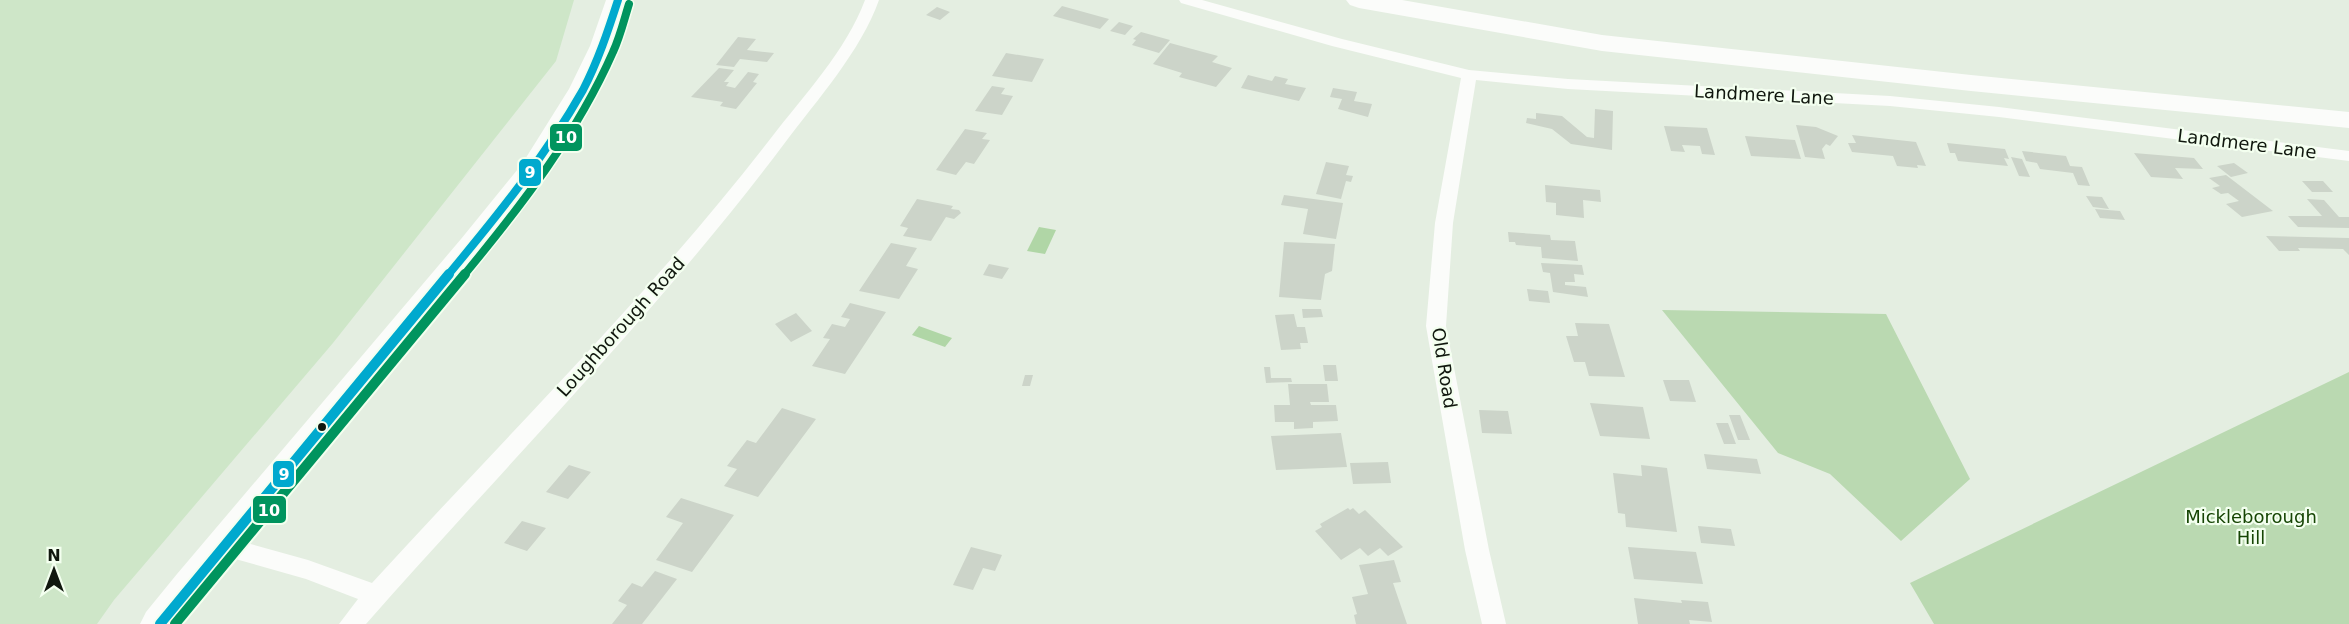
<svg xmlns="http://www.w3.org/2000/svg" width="2349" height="624" viewBox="0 0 2349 624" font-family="'DejaVu Sans',sans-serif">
  <rect width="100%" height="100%" fill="#e4eee1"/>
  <path fill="#cee6c8" d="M0,0H574L556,61L333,343L114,600L97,624H0Z"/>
  <path fill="#bad9b1" d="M1662,310L1886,314L1970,479L1901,541L1830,474L1778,453Z
    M2349,372V624H1934L1910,583Z"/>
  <path fill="#b0d6a6" d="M1039,227L1056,230L1045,254L1027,251Z
    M919,326L952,338L945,347L912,335Z"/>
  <path fill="#ccd4c9" d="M1062,6L1109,19L1100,29L1053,16Z
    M937,7L950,12L940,20L926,15Z
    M1119,22L1133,26L1125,35L1110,31Z
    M1141,32L1170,40L1159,53L1132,45L1136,40L1133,39Z
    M738,37L756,39L747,50L774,53L767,62L740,59L734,67L716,65Z
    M1170,43L1218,56L1212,62L1232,68L1216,87L1179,77L1182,73L1153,64Z
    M1006,53L1044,59L1032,82L992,76Z
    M719,68L734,70L724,82H729L726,86L735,88L748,72L759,74L753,82L757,83L736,109L720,106L723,102L691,97Z
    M1248,75L1272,81L1275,76L1288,79L1285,84L1306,88L1299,101L1241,88Z
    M992,86L1005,88L1001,94L1013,96L1002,115L975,111Z
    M1333,88L1357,92L1354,101L1372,104L1368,117L1338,109L1342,99L1330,97Z
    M1595,109L1613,111L1612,150L1571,144L1552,129L1526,123L1527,118L1536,119V113L1562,116L1587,137L1594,138Z
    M1796,125L1816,127L1838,136L1830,146L1826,144L1822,149L1825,159L1805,157Z
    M1664,126L1707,128L1715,155L1702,154L1700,146L1682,145L1685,152L1671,151Z
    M965,129L987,133L982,139L990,140L974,164L966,162L956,175L936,170Z
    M1852,135L1916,142L1926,166L1917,165L1918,168L1897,166L1893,156L1852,152L1848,143H1856Z
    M1745,136L1795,140L1801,159L1751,156Z
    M1947,143L2005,149L2009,159L2004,158L2008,166L1958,161L1955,153H1950Z
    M2022,151L2066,156L2070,166L2082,167L2090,186L2078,185L2073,173L2040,169L2037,163L2026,161Z
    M2134,153L2194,158L2203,169L2175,168L2183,179L2151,177Z
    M2011,157L2022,159L2030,177L2019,176Z
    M1326,162L1349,166L1346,175L1353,176L1351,182L1346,181L1341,199L1316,194Z
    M2234,163L2248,173L2231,177L2217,166Z
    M2226,175L2273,211L2242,217L2226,204L2239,201L2228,193L2221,194L2212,188L2220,186L2209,178Z
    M2302,181H2323L2333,192H2312Z
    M1545,185L1600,190L1601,202L1583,200L1584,218L1556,215V203L1546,202Z
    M1284,195L1343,203L1336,239L1303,234L1308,209L1281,205Z
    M2086,196L2102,197L2109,209L2093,207Z
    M917,199L953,206L951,209L959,210L961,213L954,219L946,217L931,241L903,236L908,228L900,226Z
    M2307,199L2324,200L2339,217H2349V228L2298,227L2288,216H2322Z
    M2095,209L2120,211L2125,220L2100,218Z
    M1508,232L1550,235L1551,240L1575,241L1578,261L1542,258L1541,247L1516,245L1515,242H1509Z
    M2266,236L2349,238V255L2343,249L2298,248L2300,251H2279Z
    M1284,242L1335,244L1332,271L1325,274L1321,300L1279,297Z
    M891,243L917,248L906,266L918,269L899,299L859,291Z
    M1541,263L1582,265L1584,275L1574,274L1575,282H1565V285L1586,287L1588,297L1553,292L1550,273L1543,272Z
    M989,264L1009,268L1002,279L983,275Z
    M1527,289L1548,291L1550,303L1529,301Z
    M850,303L886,312L845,374L812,366L830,339L823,338L832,324L845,327L850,319L841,317Z
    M1302,309H1321L1323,317L1303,318Z
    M796,313L812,331L791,342L775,324Z
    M1294,314L1297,327H1305L1308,343H1300L1301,349L1281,350L1275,315Z
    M1575,323L1609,324L1625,377L1589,376L1585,362H1574L1566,336H1578Z
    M1323,365H1336L1338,381H1325Z
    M1264,367H1270L1271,378H1291L1292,382L1266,383Z
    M1025,375H1033L1030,386H1022Z
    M1663,380H1689L1696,402L1670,401Z
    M1288,384H1327L1329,402H1310L1311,405H1336L1338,421L1313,422V428L1294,429V422H1275L1274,405H1290Z
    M1590,403L1643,407L1650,439L1600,436Z
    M782,408L816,419L758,497L724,486L737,469L727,466L747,440L756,443Z
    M1479,410L1508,411L1512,434L1482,433Z
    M1729,415H1740L1750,440H1738Z
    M1716,423H1728L1736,444H1724Z
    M1341,433L1347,467L1276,470L1271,436Z
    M1704,454L1757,459L1761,474L1707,469Z
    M1388,462L1391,483L1353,484L1350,463Z
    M569,465L591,472L568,499L546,492Z
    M1641,465L1667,468L1677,532L1626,527L1625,514L1618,513L1613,473L1642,476Z
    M681,498L734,515L692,572L656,560L683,523L666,517Z
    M1348,508L1350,510L1353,508L1359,514L1365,510L1403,547L1388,556L1380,548L1368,556L1360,548L1341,560L1315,531L1322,527L1320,524Z
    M522,521L546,528L527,551L504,543Z
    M1698,526L1731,529L1735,546L1701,543Z
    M971,547L1002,555L995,571L983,568L973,590L953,585Z
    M1628,547L1696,552L1703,584L1634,579Z
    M1394,560L1401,582L1393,583L1407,624H1356L1354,615L1357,614L1352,597L1368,594L1359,565Z
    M655,571L677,579L642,624H612L627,605L618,601L632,583L642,587Z
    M1634,598L1682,603L1681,600L1708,602L1712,622L1689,620L1690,624H1638Z"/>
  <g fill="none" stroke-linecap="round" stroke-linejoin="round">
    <path fill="#fbfcfa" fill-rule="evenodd" d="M865,0H879C861,51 817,100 784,144C657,313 506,465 366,624H339L358,599L306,579L214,553L211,546L214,539L222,536L308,560L372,583C506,436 649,296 771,138C804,95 846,51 865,0Z
      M1179,0H1202L1342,39L1469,70L1568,79L1890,96L1999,107L2349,151V161L1999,117L1890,106L1568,89L1476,80L1453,223L1446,326L1489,550L1506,624H1482L1465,550L1426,326L1435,223L1461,78L1332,46L1181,3Z"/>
    <path fill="#fbfcfa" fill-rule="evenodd" d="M606,0H630L615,46L596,89L572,131L542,177L482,253L183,624H140L146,612L177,574L461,239L522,164L569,89L590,46Z"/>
    <path fill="#fbfcfa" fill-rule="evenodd" d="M1346,0H1402L1602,35L1971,75L2349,112V128L1971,91L1602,51L1359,8L1350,5Z"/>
    <defs>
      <path id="bus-1-far1" d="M448,275C497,216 545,157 583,90C598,61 608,31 618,0"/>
      <path id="bus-1" d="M160,624L449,274"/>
      <path id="bus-2-far1" d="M464,275C521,206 577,134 613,52C620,37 624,20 629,4"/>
      <path id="bus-2" d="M175,624L465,274"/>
    </defs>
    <use href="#bus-1-far1" stroke="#f3ffef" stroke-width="11"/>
    <use href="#bus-1" stroke="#f3ffef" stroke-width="14"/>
    <use href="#bus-2-far1" stroke="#f3ffef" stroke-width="11"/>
    <use href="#bus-2" stroke="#f3ffef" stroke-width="14"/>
    <use href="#bus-1-far1" stroke="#00a9ce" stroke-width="8"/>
    <use href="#bus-1" stroke="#00a9ce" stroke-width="10"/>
    <use href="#bus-2-far1" stroke="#00945e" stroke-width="8"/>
    <use href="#bus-2" stroke="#00945e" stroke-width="10"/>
  </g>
  <circle fill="#10170e" stroke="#f3ffef" stroke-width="2" cx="322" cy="427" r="5"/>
  <g text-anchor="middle" stroke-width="4.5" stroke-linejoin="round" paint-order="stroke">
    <g font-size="18" fill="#10170e" stroke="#f3ffef">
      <text transform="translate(1764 95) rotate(3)" y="6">Landmere Lane</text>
      <text transform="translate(2247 144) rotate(7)" y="6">Landmere Lane</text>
      <text transform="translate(621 327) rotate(-48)" y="6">Loughborough Road</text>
      <text transform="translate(1444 368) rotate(81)" y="6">Old Road</text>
    </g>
    <g font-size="18" fill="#164504" stroke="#f3ffef">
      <text x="2251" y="523">Mickleborough<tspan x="2251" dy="21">Hill</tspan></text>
    </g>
  </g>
  <g stroke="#f3ffef" stroke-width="2">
    <rect x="549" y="123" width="34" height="29" rx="6" fill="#00945e"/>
    <rect x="518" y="158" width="24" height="29" rx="6" fill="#00a9ce"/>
    <rect x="272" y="460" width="23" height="28" rx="6" fill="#00a9ce"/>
    <rect x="252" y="495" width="35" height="29" rx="6" fill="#00945e"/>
  </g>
  <g font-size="16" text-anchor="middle" font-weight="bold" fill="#fff">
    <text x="566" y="143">10</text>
    <text x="530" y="178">9</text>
    <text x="284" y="480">9</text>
    <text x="269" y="516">10</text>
  </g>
  <g transform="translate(54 570)" stroke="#f3ffef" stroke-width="4.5" paint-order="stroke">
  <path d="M0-4.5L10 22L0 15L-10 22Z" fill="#10170e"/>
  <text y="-9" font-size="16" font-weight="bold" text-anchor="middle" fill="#10170e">N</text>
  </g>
</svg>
